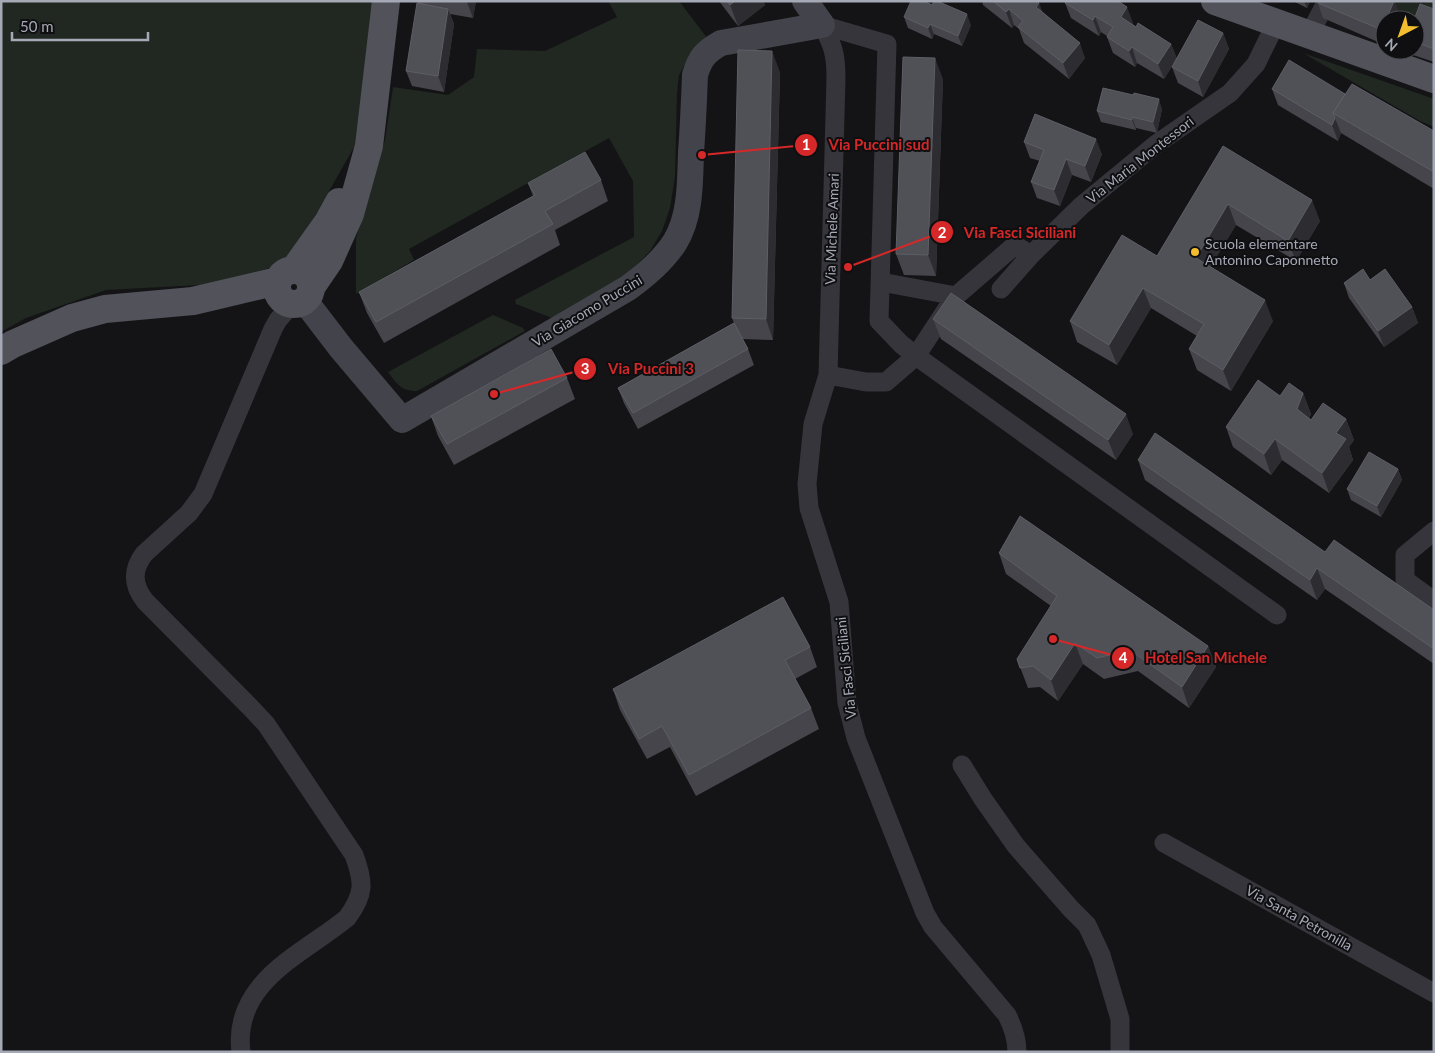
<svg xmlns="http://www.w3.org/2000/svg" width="1435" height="1053" viewBox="0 0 1435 1053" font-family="Lato,sans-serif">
  <rect width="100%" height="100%" fill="#141416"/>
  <path fill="#202821" d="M1,1H379L358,140L289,262L218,284L106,290L26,318L1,332Z
    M608,1H679L708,39L688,59L679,75L677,93L675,177L670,208L662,231L650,251L626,276L552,318L516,304L515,300L634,237L633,181L609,138L409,249L414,260L356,294V238L385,140L393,87L448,95L474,77L477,49L545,51L617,17Z
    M1385,1H1422V3L1434,1V15L1415,20H1401L1403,13Z
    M1303,53L1434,99V127L1420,121Z
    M493,315L523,328L525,331L417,391C401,391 397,384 388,372Z"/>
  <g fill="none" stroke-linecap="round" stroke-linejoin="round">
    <path stroke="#35353b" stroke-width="19" d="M822,25C833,45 836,54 836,78L828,375L813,424L807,484L809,508L839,602L847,703L856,738L925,913L933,927L1007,1015C1013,1027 1017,1038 1017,1052
      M822,25L887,44L879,321L901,344L916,356L950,304
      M1309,35L1327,1
      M881,282L956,296L1015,245L1031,255L1081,206L1155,145L1230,93L1256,64L1276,23
      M1001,289L1031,255
      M828,375L866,382H886L916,356L1277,615
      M1434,531L1405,555V580L1434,601
      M962,765L983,799L1016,846L1071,909L1087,925L1101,955L1120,1019V1052
      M1164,843L1434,993
      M241,1052C232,982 303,954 347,918C365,894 364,882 354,855L266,724L250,707L145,601C132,584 132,570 144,554L189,513L203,494L273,329L278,320L292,304"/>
    <path stroke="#43444b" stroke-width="26" d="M305,301L341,348L402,420L628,288C646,275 663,261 675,242C691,216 690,182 691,152C693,127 694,101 695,75C700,58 705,52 721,43L822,25L805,1"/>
    <path stroke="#51525a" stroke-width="28" d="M1215,1L1434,79
      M294,270L328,222L339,202
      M277 287a17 17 0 1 1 34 0a17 17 0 1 1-34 0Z
      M312,286L329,261L350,214L369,146L386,1
      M1,351L13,344L72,318L105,309L193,301L278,281"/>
  </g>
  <path fill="#45454b" d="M417,1H476L473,18L450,14L454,24L444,92L412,86L406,71L418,4Z
    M719,1H763L765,5L738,26Z
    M982,1H1037L1043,13L1085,58L1069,79L1024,43L1019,29L1014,25L1012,28L983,5Z
    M1293,1H1310L1307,8Z
    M1065,3L1133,23L1132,24L1136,27L1171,44L1177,59L1223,33L1229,49L1203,97L1178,83L1172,67L1176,60L1164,79L1137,63L1135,67L1113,53L1107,37V36L1101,32L1099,36L1071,18Z
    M1318,3L1400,16L1385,20V45L1323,18Z
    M1434,9V62L1413,55L1411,50H1415V20Z
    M904,17L971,25L962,46L934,34L932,39L908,28Z
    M780,72L773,340L742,339L748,349L754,365L638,429L624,403L618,388L734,323L732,318Z
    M943,79L936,276L904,275L896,254Z
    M1272,89L1345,94L1434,131V189L1341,133L1338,141L1278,105Z
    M1162,109L1157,133L1136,128V130L1101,122L1097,111Z
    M1024,142L1102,154L1091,182L1072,175L1060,206L1037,198L1031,182L1040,161L1030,158Z
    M1223,146L1320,221L1296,261L1236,225L1210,267L1273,321L1231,391L1197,370L1189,349L1197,336L1151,308L1117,365L1077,342L1070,321L1157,256Z
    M601,180L608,201L555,230L560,245L384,343L367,313L359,292L533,196L528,183Z
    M1370,280L1412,307L1418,323L1384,347L1349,298L1344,283Z
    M933,319L1133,434L1116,460L941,339Z
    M567,378L575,399L454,465L438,436L431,416Z
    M1303,393L1311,414L1309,418L1311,420L1346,419L1354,440L1349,447L1353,460L1329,493L1282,460L1271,475L1233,447L1226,427L1280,396Z
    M1138,460L1325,552L1434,610V664L1325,589L1317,600L1145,480Z
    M1398,469L1402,480L1381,517L1351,500L1347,489Z
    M999,553L1208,646L1216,667L1189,708L1138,671L1104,679L1083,664L1058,701L1040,687L1028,688L1017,659L1051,606L1006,574Z
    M810,647L817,667L795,679L811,708L819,729L696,796L670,747L647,759L620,710L613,689Z"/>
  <path fill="#2d2d31" d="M467,1H476L473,18L467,2Z
    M735,1H763L765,5L738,26L730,5Z
    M1304,1H1310L1307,8Z
    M1394,1H1395L1400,16L1399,20H1386Z
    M1039,3L1045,18L1036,7Z
    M1127,7L1133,23L1127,33L1121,17Z
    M448,9L454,24L444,92L438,76Z
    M1009,9L1014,25L1012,28L1006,12Z
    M967,14L971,25L962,46L958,36Z
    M1095,16L1101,32L1099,36L1093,20Z
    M1385,23V39L1382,30Z
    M930,24L934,34L932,39L928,28Z
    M1223,33L1229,49L1203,97L1198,81Z
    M1080,43L1085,58L1069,79L1063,63Z
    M1171,44L1177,59L1164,79L1158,64Z
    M1132,47L1137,63L1135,67L1129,51Z
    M772,51L780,72L773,340L766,319Z
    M935,58L943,79L936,276L928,255Z
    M1159,99L1162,109L1157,133L1153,122Z
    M1132,117L1136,128V130L1132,120Z
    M1335,118L1341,133L1338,141L1332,125Z
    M1096,139L1102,154L1091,182L1085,166Z
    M1066,159L1072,175L1060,206L1054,190Z
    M1312,200L1320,221L1296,261L1288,241Z
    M1228,204L1236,225L1203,279L1196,258Z
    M1143,288L1151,308L1117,365L1109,345Z
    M1265,300L1273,321L1231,391L1223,370Z
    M1412,307L1418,323L1384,347L1378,331Z
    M1303,393L1311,414L1304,430L1297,409Z
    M1126,414L1133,434L1116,460L1108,440Z
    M1346,419L1354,440L1349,447L1353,460L1329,493L1322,473L1336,433Z
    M1275,439L1282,460L1271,475L1264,454Z
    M1398,469L1402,480L1381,517L1377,506Z
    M1317,568L1325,589L1317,600L1310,580Z
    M1075,643L1083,664L1058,701L1051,680Z
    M1208,646L1216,667L1189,708L1182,687Z"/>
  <path fill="#505057" stroke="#5d5e66" d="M727,1H735L730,5Z
    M911,1H924L932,5L934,1H937L967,14L958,36L930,24L928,28L904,17Z
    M993,1H1037L1039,3L1036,7L1080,43L1063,63L1018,27L1023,21L1009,9L1006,12Z
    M1066,1H1118L1127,7L1121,17L1136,27L1138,23L1171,44L1158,64L1132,47L1129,51L1107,37L1113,27L1095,16L1093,20L1065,3Z
    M1318,1H1394L1386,20H1385V23L1382,30L1318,3Z
    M417,3L448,9L438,76L406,71Z
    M1420,4L1434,9V49L1415,42V20H1414Z
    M1198,20L1223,33L1198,81L1172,67Z
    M738,50L772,51L766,319L732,318Z
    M903,57L935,58L928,255L896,254Z
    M1289,60L1345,94L1333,113L1335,118L1332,125L1272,89Z
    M1352,84L1434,131V172L1333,113Z
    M1103,88L1133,95L1134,93L1159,99L1153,122L1132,117V120L1097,111Z
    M1035,114L1096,139L1085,166L1066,159L1054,190L1031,182L1044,150L1024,142Z
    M1223,146L1312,200L1288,241L1228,204L1196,258L1265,300L1223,370L1189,349L1204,324L1143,288L1109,345L1070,321L1122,235L1157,256Z
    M585,152L601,180L545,211L553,224L376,322L359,292L535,195L528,183Z
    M1363,269L1370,280L1385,269L1412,307L1378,331L1344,283Z
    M951,293L1126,414L1108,440L933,319Z
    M734,323L748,349L633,413L618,388Z
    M551,349L567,378L447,444L431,416Z
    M1258,380L1280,396L1289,383L1303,393L1297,409L1311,420L1323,403L1346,419L1336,433L1346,439L1322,473L1275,439L1264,454L1226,427Z
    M1155,433L1325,552L1334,540L1434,610V649L1317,568L1310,580L1138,460Z
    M1369,452L1398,469L1377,506L1347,489Z
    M1020,516L1208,646L1182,687L1130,650L1097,658L1075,643L1051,680L1033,666L1020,668L1017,659L1057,596L999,553Z
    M783,597L810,647L785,660L811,708L689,775L662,726L639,739L613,689Z"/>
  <circle fill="#f2bd2f" stroke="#0f0f11" stroke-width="2" cx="1195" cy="252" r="5"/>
  <g text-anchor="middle" stroke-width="4" stroke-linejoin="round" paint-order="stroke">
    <g font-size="14" fill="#a5a9b6" stroke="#0f0f11">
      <text transform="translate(1140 160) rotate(-38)" y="5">Via Maria Montessori</text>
      <text transform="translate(832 229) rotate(-88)" y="5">Via Michele Amari</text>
      <text transform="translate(587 311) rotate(-31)" y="5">Via Giacomo Puccini</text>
      <text transform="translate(846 668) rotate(-96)" y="5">Via Fasci Siciliani</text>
      <text transform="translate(1299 918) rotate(29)" y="5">Via Santa Petronilla</text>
    </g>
    <g font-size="14" fill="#a5a9b6" stroke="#0f0f11" text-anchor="start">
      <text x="1205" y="249">Scuola elementare<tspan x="1205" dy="16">Antonino Caponnetto</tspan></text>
    </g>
  </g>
  <path fill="none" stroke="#d62828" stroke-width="2" d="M702 155L806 145M848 267L942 232M494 394L585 369M1053 639L1123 658"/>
  <g fill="#d62828" stroke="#0f0f11" stroke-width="2">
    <circle cx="702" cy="155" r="5"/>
    <circle cx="848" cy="267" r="5"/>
    <circle cx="494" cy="394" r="5"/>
    <circle cx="1053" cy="639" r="5"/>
    <circle cx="806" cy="145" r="12"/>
    <circle cx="942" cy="232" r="12"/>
    <circle cx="585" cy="369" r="12"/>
    <circle cx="1123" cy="658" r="12"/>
  </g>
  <g font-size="15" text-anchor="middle" font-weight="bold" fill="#fff">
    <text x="806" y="150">1</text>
    <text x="942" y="238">2</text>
    <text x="585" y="374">3</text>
    <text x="1123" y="663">4</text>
  </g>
  <g font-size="15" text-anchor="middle" font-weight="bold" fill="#d62828" stroke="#0f0f11" stroke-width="4" stroke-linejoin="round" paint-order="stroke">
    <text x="879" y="150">Via Puccini sud</text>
    <text x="1020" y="238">Via Fasci Siciliani</text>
    <text x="651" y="374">Via Puccini 3</text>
    <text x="1206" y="663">Hotel San Michele</text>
  </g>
  <rect width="1435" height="1053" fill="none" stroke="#a5a9b6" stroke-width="5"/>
  <g transform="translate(1400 35) rotate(221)"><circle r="24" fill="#0f0f11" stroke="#4b4d53"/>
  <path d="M0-4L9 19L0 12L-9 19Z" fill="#f2bd2f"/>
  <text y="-8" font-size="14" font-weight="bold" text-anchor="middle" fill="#a5a9b6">N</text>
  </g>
  <path d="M12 32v8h136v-8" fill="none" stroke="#a5a9b6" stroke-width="2.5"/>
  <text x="20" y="32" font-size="15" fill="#a5a9b6" stroke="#0f0f11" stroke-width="4" paint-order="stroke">50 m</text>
</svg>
